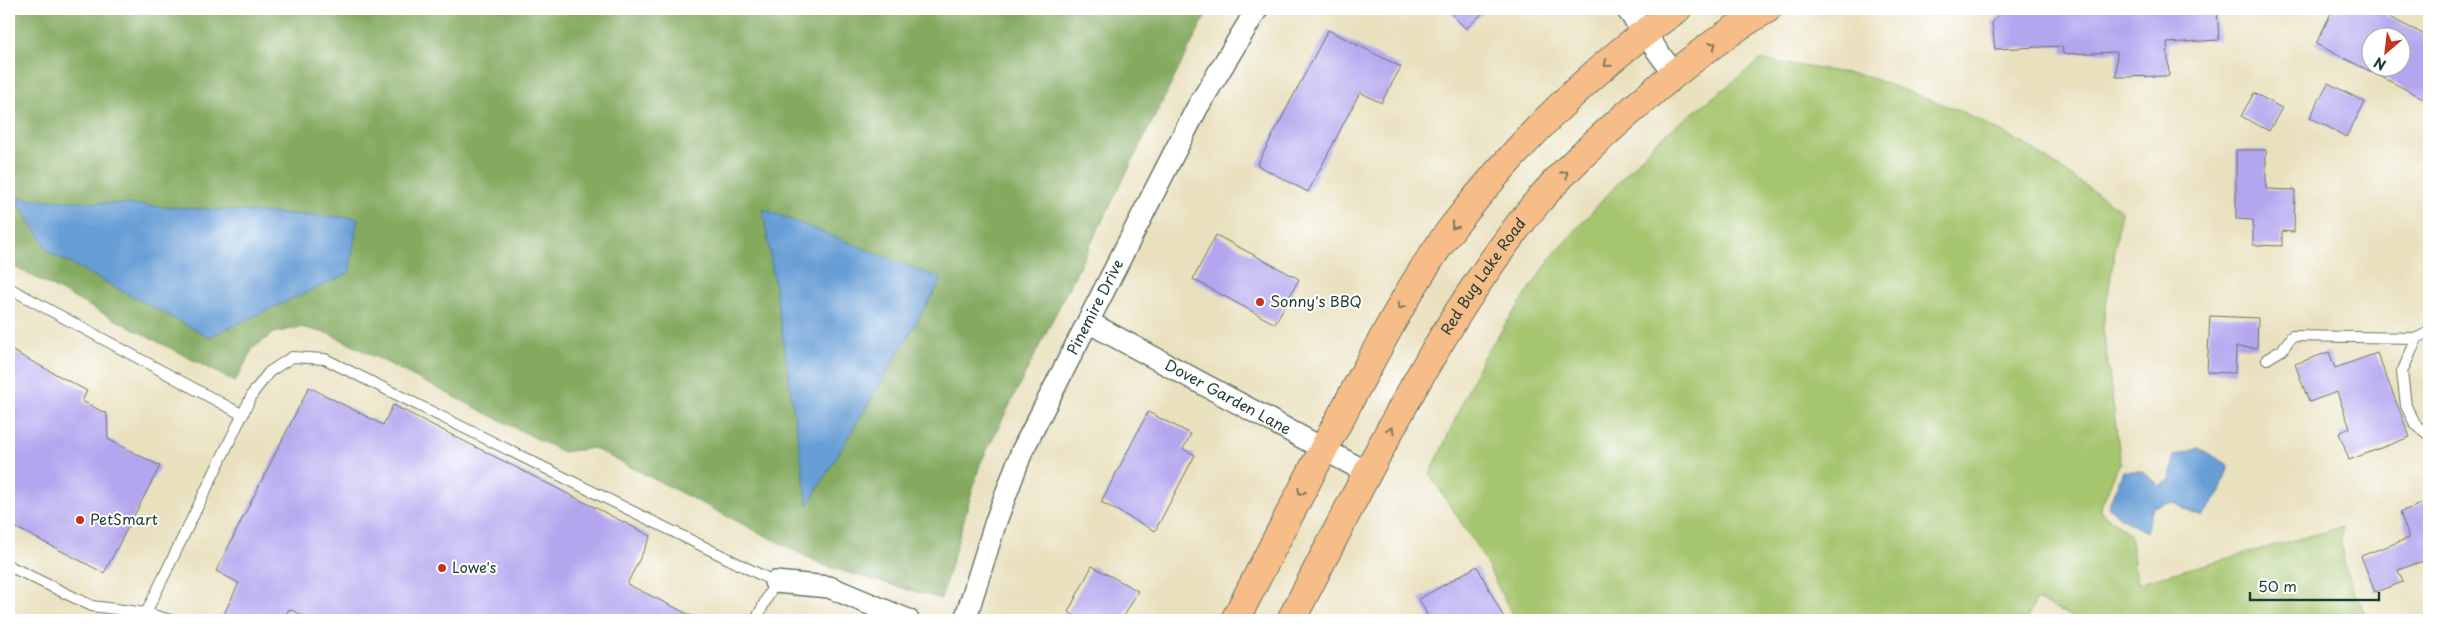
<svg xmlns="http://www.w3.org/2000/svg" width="2438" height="629" viewBox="0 0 2438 629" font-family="'Playpen Sans',sans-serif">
  <rect width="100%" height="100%" fill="#fff"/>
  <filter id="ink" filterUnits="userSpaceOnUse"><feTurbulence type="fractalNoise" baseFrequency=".02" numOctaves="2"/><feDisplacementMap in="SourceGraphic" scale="10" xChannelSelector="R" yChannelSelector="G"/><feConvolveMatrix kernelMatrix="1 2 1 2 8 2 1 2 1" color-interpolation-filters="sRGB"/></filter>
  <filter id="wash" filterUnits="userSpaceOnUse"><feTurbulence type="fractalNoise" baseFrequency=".0096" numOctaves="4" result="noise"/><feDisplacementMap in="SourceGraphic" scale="20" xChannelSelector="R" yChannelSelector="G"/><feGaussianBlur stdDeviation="1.12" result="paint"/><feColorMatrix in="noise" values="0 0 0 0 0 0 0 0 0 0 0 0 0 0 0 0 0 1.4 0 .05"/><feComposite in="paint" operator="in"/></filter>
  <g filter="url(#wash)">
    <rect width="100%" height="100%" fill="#e9e0bd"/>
    <path fill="#a5c56e" stroke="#628151" d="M1761,60L1866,76L1963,112L2026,145L2121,210L2103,328L2121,464L2117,468L2100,509L2103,514L2130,534L2137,583L2342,527C2337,561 2354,591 2368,620H2080L2036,600L2026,620H2010L2003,616L1996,620H1515L1481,553L1430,475L1482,359L1553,255L1655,142Z"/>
    <path fill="#84aa61" stroke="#52744a" d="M9,9H1209L980,464L941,599L825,566L593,448L563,452L330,334L300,327L274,333L253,348L235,382L9,264Z"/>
    <path fill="#689ed6" stroke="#446e85" d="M16,198L358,218L349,273L209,337L49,252Z
      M763,209L942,279L808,505Z
      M2199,448L2229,465L2220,492L2203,517L2187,511L2174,502L2153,507L2146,532L2127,522L2108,507L2123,471H2142L2160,486L2170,480L2174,456Z"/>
    <g id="blocks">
      <path fill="#b3a6ef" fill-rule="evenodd" d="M1447,9H1487L1466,29Z
        M2005,9H2217L2219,40L2167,43L2169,76L2116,77L2117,52L2063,54L2062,46L1995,49L1992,23Z
        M2333,9H2373L2429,37V101L2316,44ZM2370,38H2400V68H2370Z
        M1328,30L1401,67L1381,103L1360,92L1308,192L1257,165Z
        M2328,83L2365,102L2346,137L2310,117Z
        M2254,93L2282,108L2269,131L2241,116Z
        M2236,150H2266V189L2295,190L2294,232L2282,231V246L2253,245V220L2236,219Z
        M1216,235L1299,279L1275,324L1193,279Z
        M2210,316L2258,318L2257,348L2236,347L2235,373L2207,372Z
        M9,349L87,391L82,401L107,414L108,439L160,466L104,573L9,524Z
        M2329,352L2335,368L2377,353L2410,437L2349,460L2339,433L2350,428L2337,392L2309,402L2295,364Z
        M309,387L383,425L393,405L651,536L627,584L700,620H312L289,609L283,620H221L239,583L216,571Z
        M1148,412L1191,434L1183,449L1195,455L1155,531L1101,502Z
        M2429,501V559L2398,570L2403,582L2375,592L2361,556L2409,538L2400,512Z
        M1092,566L1138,591L1122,620H1084L1068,612Z
        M1477,566L1505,620H1430L1419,599Z"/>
    </g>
  </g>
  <g filter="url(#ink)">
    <use href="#blocks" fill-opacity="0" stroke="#667664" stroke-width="1"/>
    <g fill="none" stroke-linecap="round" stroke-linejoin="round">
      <defs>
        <path id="lane" d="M9,288L243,415
          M2417,338L2402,372L2406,406L2415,424L2429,435
          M2267,359L2282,350L2292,336L2417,338L2429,332
          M9,566L92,606L146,613L171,620
          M146,613L253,393L269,372L292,357L325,359L775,582L756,620"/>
        <g id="street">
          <path d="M1627,9L1674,74"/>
          <path id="s1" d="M1088,322L1368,473"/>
          <path d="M775,582L829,587L908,620"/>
          <path id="s2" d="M965,620L996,521L1022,451L1197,108L1257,9"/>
        </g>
        <g id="primary">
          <path d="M1235,620C1277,539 1318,458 1361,379C1389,327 1417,274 1452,228C1516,146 1592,68 1677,9"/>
          <path id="s3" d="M1291,620C1365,480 1431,335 1530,211C1561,172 1603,135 1640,103C1680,68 1721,35 1767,9"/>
        </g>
      </defs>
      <use href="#lane" stroke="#667664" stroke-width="12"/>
      <use href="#street" stroke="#667664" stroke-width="24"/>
      <use href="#primary" stroke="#667664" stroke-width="30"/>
      <use href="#lane" stroke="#fff" stroke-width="10"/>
      <use href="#street" stroke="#fff" stroke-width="21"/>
      <use href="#primary" stroke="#f7bd88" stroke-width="28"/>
    </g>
    <defs><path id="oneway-chevron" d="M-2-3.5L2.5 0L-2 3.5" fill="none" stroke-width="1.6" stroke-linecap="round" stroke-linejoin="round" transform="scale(1.25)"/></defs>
    <g stroke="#80775a">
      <use href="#oneway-chevron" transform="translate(1713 45) rotate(-36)"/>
      <use href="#oneway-chevron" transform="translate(1607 64) rotate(139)"/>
      <use href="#oneway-chevron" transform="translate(1565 174) rotate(-46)"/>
      <use href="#oneway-chevron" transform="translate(1454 226) rotate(128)"/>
      <use href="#oneway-chevron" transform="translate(1401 306) rotate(122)"/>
      <use href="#oneway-chevron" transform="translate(1391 430) rotate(-61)"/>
      <use href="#oneway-chevron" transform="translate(1301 492) rotate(117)"/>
    </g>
  </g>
  <g fill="#c8321e" stroke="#fff" stroke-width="2">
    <circle cx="1260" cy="302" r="5"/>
    <circle cx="80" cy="520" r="5"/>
    <circle cx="442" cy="568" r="5"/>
  </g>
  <g text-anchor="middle" stroke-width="4" stroke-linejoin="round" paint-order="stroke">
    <g font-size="15" fill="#1f3d34" stroke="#fff">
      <text dy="5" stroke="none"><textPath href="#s3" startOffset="394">Red Bug Lake Road</textPath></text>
      <text dy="5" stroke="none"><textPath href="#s2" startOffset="340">Pinemire Drive</textPath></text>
      <text dy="5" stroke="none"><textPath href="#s1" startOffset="159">Dover Garden Lane</textPath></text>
    </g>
    <g font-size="15" fill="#1f3d34" stroke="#fff" text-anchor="start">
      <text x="1270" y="307">Sonny's BBQ</text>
      <text x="90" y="525">PetSmart</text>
      <text x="452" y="573">Lowe's</text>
    </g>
  </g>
  <rect width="2438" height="629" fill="none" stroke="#fff" stroke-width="30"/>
  <g transform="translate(2386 52) rotate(208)"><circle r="24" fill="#ffffff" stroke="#a5b1ae"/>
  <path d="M0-4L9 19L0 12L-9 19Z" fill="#c8321e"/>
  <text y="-8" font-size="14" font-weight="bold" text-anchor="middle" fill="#1f3d34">N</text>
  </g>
  <path d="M2250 592v8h129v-8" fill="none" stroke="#1f3d34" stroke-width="2.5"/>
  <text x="2258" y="592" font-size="15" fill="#1f3d34" stroke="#ffffff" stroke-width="4" paint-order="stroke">50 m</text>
</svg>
